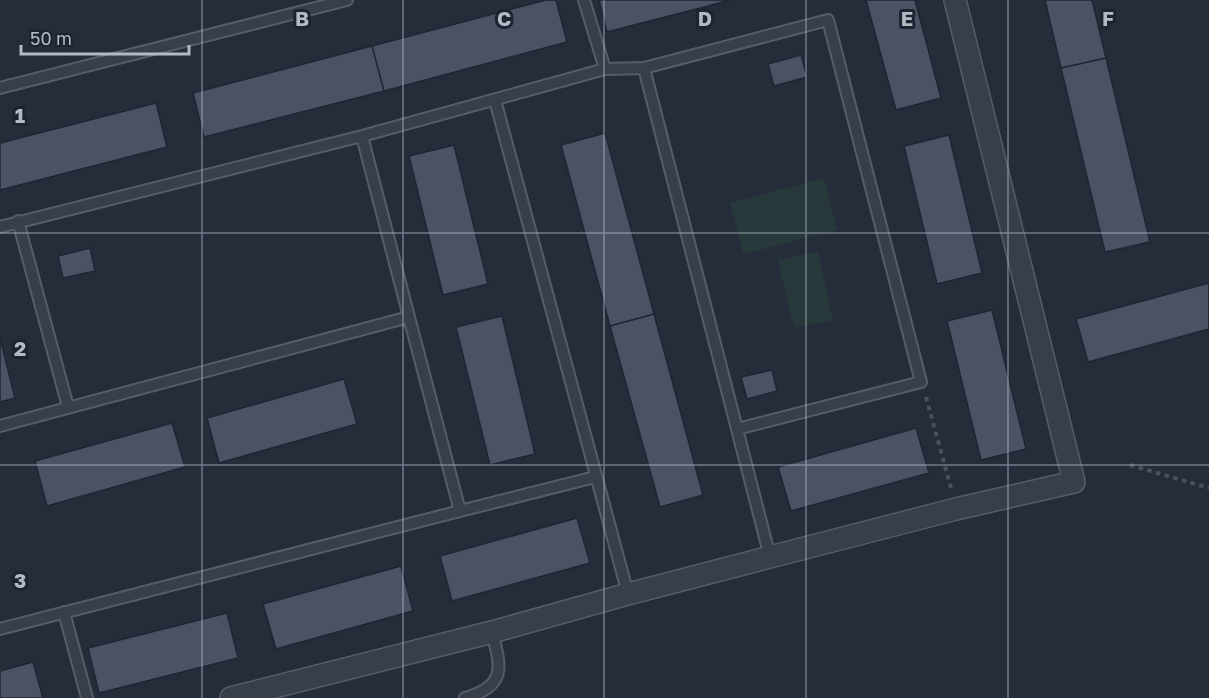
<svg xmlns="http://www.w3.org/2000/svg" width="1209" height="698" viewBox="0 0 1209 698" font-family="'Golos Text',sans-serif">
  <rect width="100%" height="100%" fill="#252c3a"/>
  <path fill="#28393c" d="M824,178L837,230L743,254L730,203Z
    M818,252L833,320L794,328L778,260Z"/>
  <path fill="#4b5263" stroke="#202532" stroke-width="1.5" d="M546,0H556L567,42L384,91L372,46Z
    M599,0H731L607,32Z
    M866,0H915L941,98L896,110Z
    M1045,0H1092L1106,58L1061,68Z
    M372,46L384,91L204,137L193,93Z
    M801,55L807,77L774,86L768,64Z
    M1106,58L1150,242L1105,252L1061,68Z
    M156,103L167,147L0,190V143Z
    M605,133L654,314L610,326L561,145Z
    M949,135L982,273L937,284L904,146Z
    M454,145L488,284L443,295L409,156Z
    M90,248L95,271L63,278L58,256Z
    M1209,283V329L1088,362L1076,319Z
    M992,310L1026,449L981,460L947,321Z
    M654,314L703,495L660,507L610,326Z
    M502,316L535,454L490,465L456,327Z
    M0,338L15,398L0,402Z
    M772,370L777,391L747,399L741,377Z
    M344,379L357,424L219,463L207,418Z
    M172,423L185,467L47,506L35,461Z
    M916,428L929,473L791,511L778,467Z
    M577,518L590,563L452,601L440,556Z
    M401,566L413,611L276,649L263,604Z
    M227,613L238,658L99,693L88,648Z
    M33,662L43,698H0V671Z"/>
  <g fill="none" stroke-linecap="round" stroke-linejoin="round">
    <defs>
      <path id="lane" d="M584,0L605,69
        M644,68L737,429
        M0,88L347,0
        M495,100L628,594
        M362,136L409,317
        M18,221L68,407
        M0,227L362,136L605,69L644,68L828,20L921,382L737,429L770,557
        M0,426L409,317L460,511L0,629
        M460,511L595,477
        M64,612L87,698
        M465,698C507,686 501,667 492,632"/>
      <path id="street" d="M231,698L492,632L628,594L770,557L956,509L1074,482L955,0"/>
    </defs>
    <use href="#lane" stroke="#575c69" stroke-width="14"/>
    <use href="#street" stroke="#575c69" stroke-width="24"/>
    <path stroke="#455459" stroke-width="4" stroke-dasharray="4.5 4.5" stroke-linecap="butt" d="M926,397L951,488
      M1130,465L1209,488"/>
    <use href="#lane" stroke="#393e4b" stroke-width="10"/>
    <use href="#street" stroke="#393e4b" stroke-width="21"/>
  </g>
  <path fill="none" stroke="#b4b9c6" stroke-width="1.5" stroke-opacity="0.55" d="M202,0V698M403,0V698M604,0V698M806,0V698M1008,0V698M0,233H1209M0,465H1209"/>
  <g font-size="20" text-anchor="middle" font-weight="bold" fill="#b4b9c6" stroke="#1e2330" stroke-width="6" stroke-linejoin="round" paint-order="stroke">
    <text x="302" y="26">B</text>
    <text x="504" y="26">C</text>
    <text x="705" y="26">D</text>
    <text x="907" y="26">E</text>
    <text x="1108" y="26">F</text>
    <text x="20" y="123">1</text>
    <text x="20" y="356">2</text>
    <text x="20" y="588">3</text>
  </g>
  <path d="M21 45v9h168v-9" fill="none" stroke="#b4b9c6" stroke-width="3"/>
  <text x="30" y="45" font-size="18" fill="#b4b9c6" stroke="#1e2330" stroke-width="4.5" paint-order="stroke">50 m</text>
</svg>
